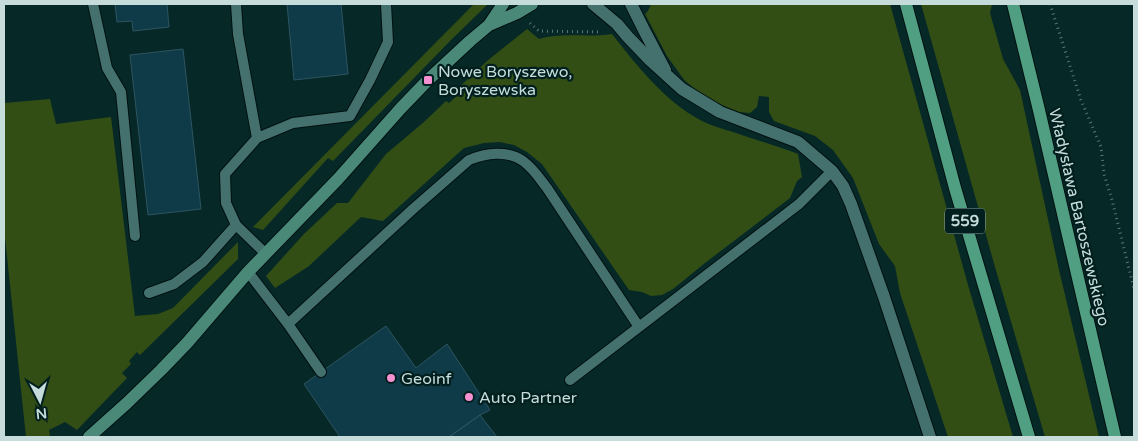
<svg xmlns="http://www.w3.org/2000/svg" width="1138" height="441" viewBox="0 0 1138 441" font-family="'Varela Round',sans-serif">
  <rect width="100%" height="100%" fill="#062928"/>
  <path fill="#334e14" d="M474,4H487V5L452,39L333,161L328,158L263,230L253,227Z
    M651,4H890L968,285L1013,437H948L900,293L895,266L879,244L853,178L833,150L815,136L774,121L769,112V97L759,96L757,107L750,113L738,112L708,99L685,81L667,56L645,14L648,11Z
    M921,4H992L990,13L1003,59L1020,90L1059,270L1099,437H1045L995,267Z
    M527,29L539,39C562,32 588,38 612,34C637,66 664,100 700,120C711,126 724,129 736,133C756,140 777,146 798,154L802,177L797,181L790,198L705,263L673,289L662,295L651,296L642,292L629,290L542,164L527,152L514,145L500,142L484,143L464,148L383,221L361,217L309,266L275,288L266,276L304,234L337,203H348L386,154L424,122L446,101L449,103L458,95L455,91L487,61Z
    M50,99L56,124L111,117L135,316L158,314L173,308L238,242V259L140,355L137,352L129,361L131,364L122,373L127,378L77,430L65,422L49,430L50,437H26L4,228V103Z"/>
  <path fill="#0f3a47" stroke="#2d5461" d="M115,4H167L169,27L133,31L132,21L117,22Z
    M287,4H341L348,74L294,80Z
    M183,49L201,209L148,215L130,55Z
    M386,326L416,368L447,344L490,410L480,415L449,437H340L304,384Z
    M480,415L497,437H449Z"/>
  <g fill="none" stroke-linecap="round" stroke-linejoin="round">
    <defs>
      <path id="service" d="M93,4L107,68L121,92L135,236
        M236,4L238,34L257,138L225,174L226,203L236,225L266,254
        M257,138L293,123L350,116L370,80L388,42L386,4
        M248,272L288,324L321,372
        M149,293L174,284L203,262L236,225
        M288,324L413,209L469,160C486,153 507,150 523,161C533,168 540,179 547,188L639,327
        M570,380L799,204L832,171"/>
      <path id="minor" d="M593,4L617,24L628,37L650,60L682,89L720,112L798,142L832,171L843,186L851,204L884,297L930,437
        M631,4L644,30L665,70"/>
      <path id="secondary" d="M489,25L517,13L532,4
        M89,437L127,403L161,370L187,343L248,272L338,179L401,108L428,80L470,41L489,25L503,4"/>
      <path id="primary" d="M906,4L955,188L1029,437
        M1013,4L1038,106L1115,437"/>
    </defs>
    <use href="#service" stroke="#001010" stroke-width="12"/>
    <use href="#minor" stroke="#001010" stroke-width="14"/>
    <use href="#secondary" stroke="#001010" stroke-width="14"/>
    <use href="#primary" stroke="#001010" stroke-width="14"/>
    <path stroke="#5a7876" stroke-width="3" stroke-dasharray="1 4" stroke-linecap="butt" d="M1050,4L1081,100L1101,147L1104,174L1112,200L1134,289
      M530,23L539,31L601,32"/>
    <use href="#service" stroke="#44706e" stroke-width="10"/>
    <use href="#minor" stroke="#44706e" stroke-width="12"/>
    <use href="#secondary" stroke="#4a8878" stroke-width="12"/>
    <use href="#primary" stroke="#519f82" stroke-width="12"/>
  </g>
  <g fill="#f590d1" stroke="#001f1e" stroke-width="2">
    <rect x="423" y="75" width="10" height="10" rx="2.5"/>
    <circle cx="391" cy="378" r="5"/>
    <circle cx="469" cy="397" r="5"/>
  </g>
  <g text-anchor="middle" stroke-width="4.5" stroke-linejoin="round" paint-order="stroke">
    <rect fill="#001f1e" stroke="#8aa3a2" stroke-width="1" x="945" y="208.5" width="40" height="25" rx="4"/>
    <g font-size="15" font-weight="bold" fill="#c5dcda">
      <text x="965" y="226">559</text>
    </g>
    <g font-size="16" fill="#c5dcda" stroke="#001f1e" text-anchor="start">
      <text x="438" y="77">Nowe Boryszewo,<tspan x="438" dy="18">Boryszewska</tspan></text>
      <text x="401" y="384">Geoinf</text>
      <text x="479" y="403">Auto Partner</text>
    </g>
    <g font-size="16" fill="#c5dcda" stroke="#001f1e">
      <text transform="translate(1080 217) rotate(77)" y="6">Władysława Bartoszewskiego</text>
    </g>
  </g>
  <rect width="1138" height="441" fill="none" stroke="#c5dcda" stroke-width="10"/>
  <g transform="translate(40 401) rotate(174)" stroke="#001f1e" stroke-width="4" paint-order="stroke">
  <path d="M0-4L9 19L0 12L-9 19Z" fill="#c5dcda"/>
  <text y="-8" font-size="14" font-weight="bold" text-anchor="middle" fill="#c5dcda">N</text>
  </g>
</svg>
